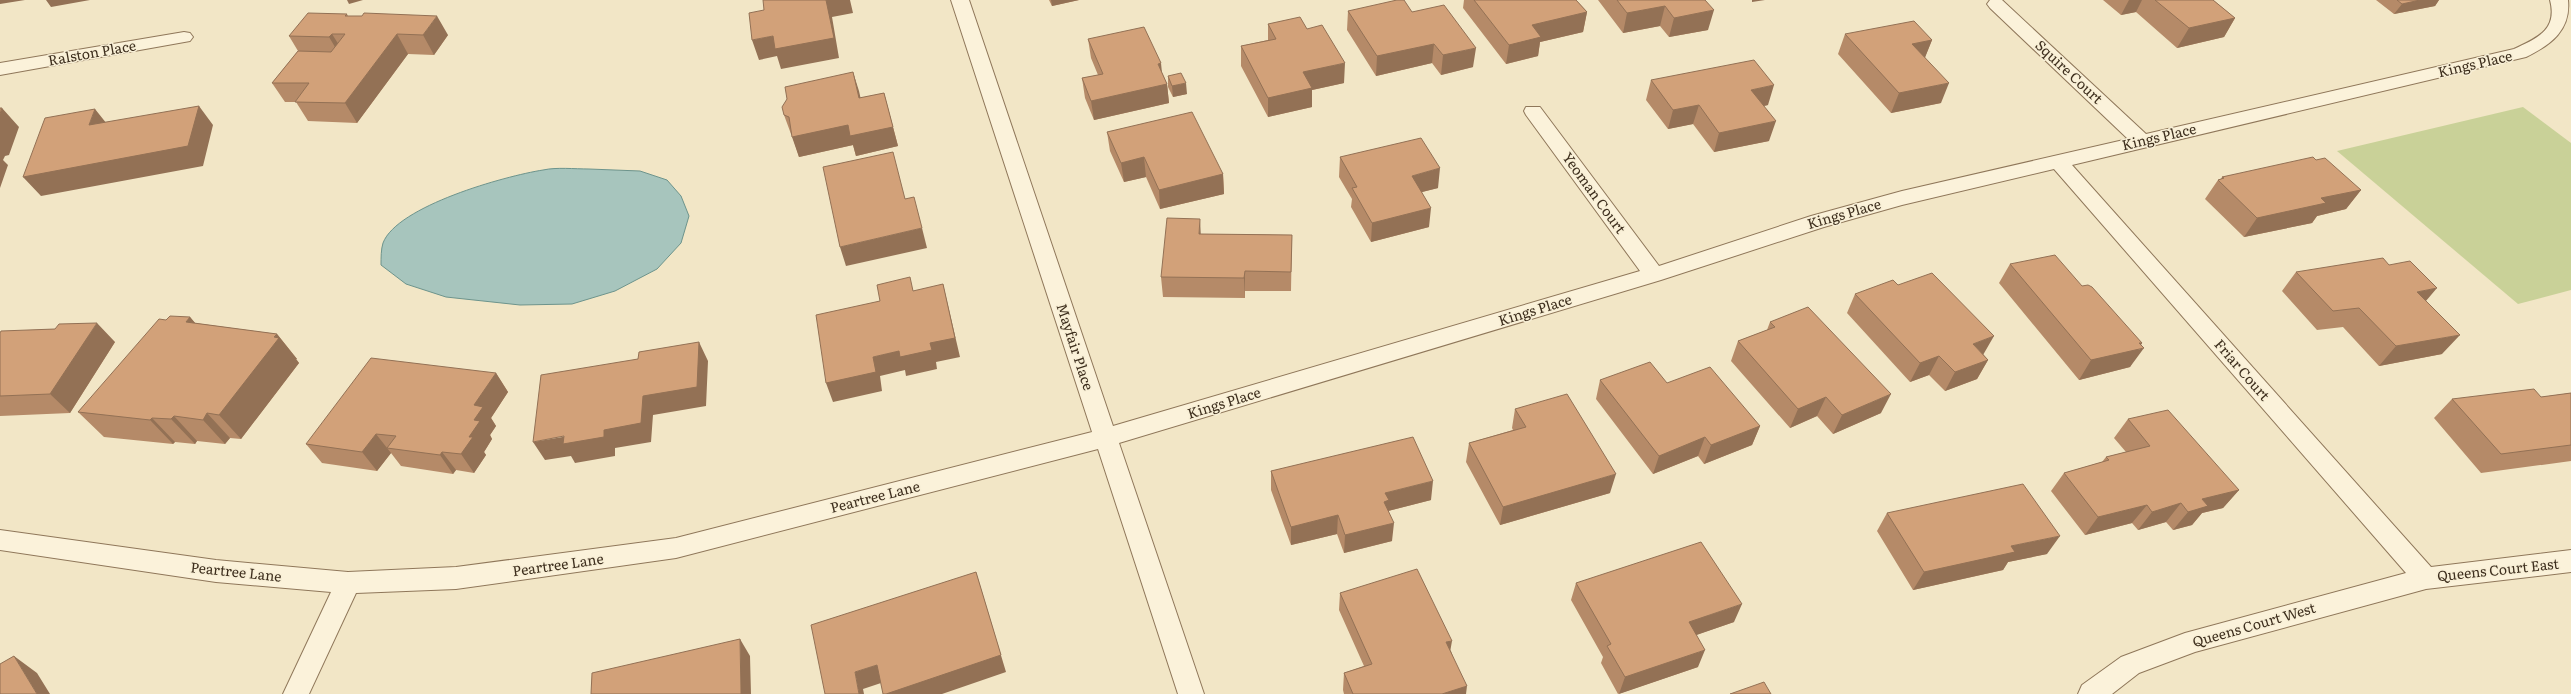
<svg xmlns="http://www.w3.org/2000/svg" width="2571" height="694" viewBox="0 0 2571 694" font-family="Literata,serif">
  <rect width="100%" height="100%" fill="#f2e6c6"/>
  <path fill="#c9d198" d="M2523,107L2571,143V290L2518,304L2337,151Z"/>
  <path fill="#a7c5bd" stroke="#6d948c" d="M589,169L640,171L667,180L681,196L689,216L681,243L657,269L615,291L572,304L520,305L446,297L406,284L381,265C381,258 381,249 383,243C397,206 505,176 543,170C557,167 574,169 589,169Z"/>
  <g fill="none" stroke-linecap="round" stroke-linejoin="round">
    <defs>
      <path id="street" d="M951,0H969L1113,426L1640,271L1526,115L1524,111L1526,107H1540L1659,266L1811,216L1902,191L2128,139L1990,8L1987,4L1990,0H2002L2146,134L2514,49C2537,38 2558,30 2550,0H2568C2571,30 2551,45 2526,57L2072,165L2431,567L2571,550V572L2426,589L2195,652L2139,673L2112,694H2078L2082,685L2121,657L2185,633L2406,573L2054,169L1902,205L1824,227L1661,280L1119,443L1204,694H1178L1098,449L676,558L456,589L356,593L309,694H283L331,592L216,582L0,550V530L216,560L348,572L456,567L676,538L1092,432Z
        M184,32L190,33L193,37L190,41L0,75V63Z"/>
    </defs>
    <use href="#street" stroke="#8f775a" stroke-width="2"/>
    <use href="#street" fill="#fbf2da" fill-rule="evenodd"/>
  </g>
  <path fill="#b58a68" d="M1049,0H1079L1052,6Z
    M1464,0H1576L1587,12L1583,32L1540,42L1538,56L1506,64L1463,8Z
    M1598,0H1705L1708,30L1669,37L1660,26L1623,33Z
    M2103,0H2213L2235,18L2224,37L2177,48L2136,12L2121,15Z
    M2376,0H2439L2435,6L2394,14Z
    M1348,11L1412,12L1473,67L1441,75L1432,63L1376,76L1347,30Z
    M347,14L348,16L448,35L434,55L408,54L357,123L308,121L296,102H285L272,83L298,51L289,36Z
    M1268,24L1307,29L1344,83L1312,90V107L1268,117L1241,66V46L1268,40Z
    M1845,34L1932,40L1925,57L1941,103L1891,113L1838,54Z
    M1088,39L1162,73L1167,84L1169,103L1094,120L1085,98L1082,78L1098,75L1091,58Z
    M853,72L860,98L884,93L898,146L856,156L853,145L799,157L792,135L791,134L784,115Z
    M1168,76L1187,94L1173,97L1168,87Z
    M1651,80L1768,105L1764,106L1769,141L1714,152L1693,124L1668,129L1646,100Z
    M1107,132L1223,174L1224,194L1160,209L1146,177L1124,182L1110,151Z
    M1340,157L1438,188L1422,192L1429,227L1371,242L1351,207L1352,199L1339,177Z
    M2316,160L2361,190L2346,209L2317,216L2312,223L2244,237L2205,199L2218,180L2221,179L2222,177Z
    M1201,234L1292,235L1291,291H1245V298L1163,297L1161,277Z
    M2010,264L2082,286L2142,343L2130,367L2079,380L1999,283Z
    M2296,272L2426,301L2442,354L2379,366L2343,327L2317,330L2282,291Z
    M1898,285L1983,354L1988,360L1977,379L1945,391L1929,375L1910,382L1847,313L1855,294Z
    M190,317L195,323L277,334L297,359H296L299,363L241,439L230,438L225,444L197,441L195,444L175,442L173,444L104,437L78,412L166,320Z
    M1770,322L1881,413L1833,434L1817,416L1790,428L1731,361L1738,341L1767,330Z
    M55,329L115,342L70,413L0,416V333Z
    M496,373L508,392L491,418L496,426L490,435L492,439L484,452L486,455L474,473L456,470L453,474L401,466L391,453L377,471L322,463L306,444Z
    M1600,380L1667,383L1760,426L1752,445L1704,464L1698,456L1653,474L1596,399Z
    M2571,393V461L2481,473L2434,418L2452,399L2541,397Z
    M1515,409L1610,493L1500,525L1466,462L1469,443L1513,430L1512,428Z
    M2128,419L2239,490L2223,508L2202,513L2192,525L2173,530L2166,522L2138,530L2132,523L2085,535L2051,491L2064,473L2102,462L2106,457L2126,452L2114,438Z
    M1271,471L1431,500L1388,511L1392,541L1344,553L1337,534L1291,545L1271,490Z
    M1887,513L2047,554L2008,562L2003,570L1913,590L1877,531Z
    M1576,583L1734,622L1696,635L1698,667L1618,694L1601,663L1603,657L1571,600Z
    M1340,593L1451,651L1466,694H1344L1343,690L1344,673L1364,666L1339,610Z"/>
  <path fill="#937155" d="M0,0H25L0,4Z
    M46,0H90L51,7Z
    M347,0H363L349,4Z
    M826,0H850L853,13L832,17L839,58L781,69L777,56L759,60L752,40L773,36Z
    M1051,0H1079L1052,6Z
    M1752,0H1765L1752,2Z
    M2129,0H2142L2136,12L2121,15Z
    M2420,0H2439L2435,6L2394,14L2402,4Z
    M1665,6L1660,26L1623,33L1627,13Z
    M1714,10L1708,30L1669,37L1674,18Z
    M1587,12L1583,32L1540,42L1538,56L1506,64L1509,45L1532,25Z
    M437,16L448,35L434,55L423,35Z
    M2235,18L2224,37L2177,48L2189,28Z
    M332,34L344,53L341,57L329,37Z
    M397,34L408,54L357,123L345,103Z
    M1932,40L1924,60L1912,44Z
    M1434,44L1432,63L1376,76L1377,56Z
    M1476,48L1473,67L1441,75L1443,55Z
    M1161,63L1163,83L1158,64Z
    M1345,63L1344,83L1312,90V107L1268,117V98L1303,72Z
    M853,72L859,91L865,118L859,98Z
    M1186,83L1187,94L1173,97L1172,86Z
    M1949,83L1941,103L1891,113L1899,93Z
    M1167,84L1169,103L1094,120L1091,101Z
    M1774,85L1768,105L1745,110L1751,90Z
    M884,93L898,146L856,156L853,145L799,157L792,137Z
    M1699,105L1693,124L1668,129L1673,110Z
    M199,106L213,125L203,166L41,196L23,177Z
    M2,108L19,127L9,155L5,156L3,160L8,165L0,188V114Z
    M95,109L111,129L89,125Z
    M1776,121L1769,141L1714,152L1719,133Z
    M1144,157L1146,177L1124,182L1121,163Z
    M1440,168L1438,188L1410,195L1412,176Z
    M1223,174L1224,194L1160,209L1159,190Z
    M2361,190L2346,209L2317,216L2312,223L2244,237L2257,218L2321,198Z
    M1431,208L1429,227L1371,242L1372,223Z
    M1200,219L1201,239L1199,234Z
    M922,228L927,248L846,266L840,247Z
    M1245,271V298L1244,278Z
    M943,284L960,357L936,362L937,369L906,376L905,370L880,376L882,391L833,402L826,383L873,357L930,343Z
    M2437,288L2420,308L2417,292Z
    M190,317L212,343L186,322Z
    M97,323L115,342L70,413L50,394Z
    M277,334L297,359H296L299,363L241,439L219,415Z
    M2460,335L2442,354L2379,366L2396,346Z
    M1994,336L1983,355L1973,344Z
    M699,342L708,361L706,406L653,415L651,442L615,448V456L575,463L571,456L545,460L533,442L604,430L643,396Z
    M2139,343H2142L2137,350L2144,348L2130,367L2079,380L2091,360Z
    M1939,356L1929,375L1910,382L1920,363Z
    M1988,360L1977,379L1945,391L1955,372Z
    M496,373L508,392L491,418L496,426L490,435L492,439L484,452L486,455L474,473L461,454L469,437L474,405Z
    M1891,394L1881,413L1833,434L1842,415Z
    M1826,397L1817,416L1790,428L1798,409Z
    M207,413L230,438L225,444L203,420Z
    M174,416L197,441L195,444L171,419Z
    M152,418L175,442L173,444L150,420Z
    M1760,426L1752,445L1704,464L1711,445Z
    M376,434L391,453L377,471L362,452Z
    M1705,437L1698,456L1653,474L1659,456Z
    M442,452L456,470L453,474L440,455Z
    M1616,474L1610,493L1500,525L1503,507Z
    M1433,481L1431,500L1388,511L1383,520L1385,493Z
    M2239,490L2223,508L2202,513L2192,525L2173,530L2188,512L2202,499Z
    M2181,503L2166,522L2138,530L2152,512Z
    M2147,505L2132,523L2085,535L2098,517Z
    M1338,515L1337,534L1291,545V527Z
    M1394,523L1392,541L1344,553L1345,535Z
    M2060,536L2047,554L2008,562L2003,570L1913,590L1924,572L2011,546Z
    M976,572L1006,672L942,694H886Z
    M1742,604L1734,622L1682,640L1689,622Z
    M740,639L750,656L751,694H741Z
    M1452,641L1449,658L1446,642Z
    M1705,650L1698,667L1619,694L1625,677Z
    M14,656L37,673L50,694H37Z
    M877,665L884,682L863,689L864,694H859L855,672Z
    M1467,686L1466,694H1442Z"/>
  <path fill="#d2a179" stroke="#937155" d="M763,0H826L834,38L775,49L773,36L752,40L749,13L764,10Z
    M1397,0H1404L1412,12L1444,5L1476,48L1443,55L1434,44L1377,56L1348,11Z
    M1474,0H1576L1587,12L1532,25L1541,37L1509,45Z
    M1617,0H1705L1714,10L1674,18L1665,6L1627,13Z
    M2155,0H2213L2235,18L2189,28Z
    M2397,0H2420L2402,4Z
    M308,13L347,14L345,16H362L364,13L437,16L423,35L397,34L345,103L295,102L309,83H272L298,51L331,52L345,34H332L329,37L289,36Z
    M1300,17L1307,29L1322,25L1345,63L1303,72L1312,88L1268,98L1241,46L1276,39L1268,24Z
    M1914,21L1932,40L1912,44L1949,83L1899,93L1845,34Z
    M1144,27L1161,63L1158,64L1167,84L1091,101L1082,78L1103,74L1088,39Z
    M1754,60L1774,85L1751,90L1776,121L1719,133L1699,105L1673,110L1651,80Z
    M853,72L859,98L884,93L893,127L850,136L848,125L792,137L789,117L784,115L782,107L787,99L785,87Z
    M1181,73L1186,83L1172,86L1168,76Z
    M199,106L188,146L23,177L45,118L95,109L89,125Z
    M0,108H2L0,114Z
    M1192,112L1223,174L1159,190L1144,157L1121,163L1107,132Z
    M1421,138L1440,168L1412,176L1431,208L1372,223L1352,188L1357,187L1340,157Z
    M893,152L905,199L914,197L922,228L840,247L823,167Z
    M2313,157L2316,160L2325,158L2361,190L2321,198L2326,203L2257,218L2218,180L2224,178L2222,177Z
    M1167,218L1200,219L1199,234L1292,235L1291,272L1245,271L1244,278L1161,277Z
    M2055,255L2082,286L2088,285L2092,287L2142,343H2139L2144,348L2091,360L2010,264Z
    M2383,258L2389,265L2410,261L2437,288L2417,292L2460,335L2396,346L2359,308L2333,311L2296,272Z
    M1932,273L1994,336L1973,344L1988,360L1955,372L1939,356L1920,363L1855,294L1893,280L1898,285Z
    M910,277L913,291L943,284L955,338L930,343L932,350L900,357L899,351L873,357L876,372L826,383L816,315L880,301L877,285Z
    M1808,307L1891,394L1842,415L1826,397L1798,409L1738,341L1775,327L1770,322Z
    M170,316L190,317L186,322L277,334L274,337L279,338L219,415L207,413L203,420L174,416L171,419L152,418L150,420L78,412L159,319L166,320Z
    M97,323L50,394L0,396V333L1,331L55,329L59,324Z
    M699,342L697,387L643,396L641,423L604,430V437L563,444L564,436L533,442L541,375L638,359L639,352Z
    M371,358L496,373L474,405L483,407L474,420L480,421L469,437H473L461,454L442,452L440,455L387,448L396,436L376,434L362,452L306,444Z
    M1650,362L1667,383L1710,367L1760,426L1711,445L1705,437L1659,456L1600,380Z
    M2534,389L2541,397L2571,393V445L2501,454L2452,399Z
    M1567,394L1616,474L1503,507L1469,443L1526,427L1515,409Z
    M2168,410L2239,490L2202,499L2208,506L2188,512L2181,503L2152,512L2147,505L2098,517L2064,473L2109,460L2106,457L2150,446L2128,419Z
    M1413,437L1433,481L1385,493L1389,500L1384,502L1394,523L1345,535L1338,515L1291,527L1271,471Z
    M2023,484L2060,536L2011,546L2015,552L1924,572L1887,513Z
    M1701,542L1742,604L1689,622L1705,650L1625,677L1607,646L1611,644L1576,583Z
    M1417,569L1452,641L1446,642L1467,686L1442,694H1353L1344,673L1372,664L1340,593Z
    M976,572L1001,655L886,694H883L877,665L855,672L859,694H825L811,625Z
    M740,639L741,694H591L592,673Z
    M14,656L37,694H0V664Z
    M1764,682L1771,694H1730Z"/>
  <g text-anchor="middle" stroke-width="3" stroke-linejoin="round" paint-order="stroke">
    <g font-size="14" fill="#3e2f1e" stroke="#f8efd6">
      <text transform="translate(92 53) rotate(-10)" y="5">Ralston Place</text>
      <text transform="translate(2475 64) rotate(-13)" y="5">Kings Place</text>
      <text transform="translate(2069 72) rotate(43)" y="5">Squire Court</text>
      <text transform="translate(2159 137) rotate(-13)" y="5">Kings Place</text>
      <text transform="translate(1594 193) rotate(54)" y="5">Yeoman Court</text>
      <text transform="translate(1844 214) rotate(-16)" y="5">Kings Place</text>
      <text transform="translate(1535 310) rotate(-17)" y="5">Kings Place</text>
      <text transform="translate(1075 347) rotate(72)" y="5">Mayfair Place</text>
      <text transform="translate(2242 370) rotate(49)" y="5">Friar Court</text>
      <text transform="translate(1224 403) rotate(-17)" y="5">Kings Place</text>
      <text transform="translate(875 497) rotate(-14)" y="5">Peartree Lane</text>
      <text transform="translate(558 565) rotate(-8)" y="5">Peartree Lane</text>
      <text transform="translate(2498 570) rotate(-6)" y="5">Queens Court East</text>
      <text transform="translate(236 572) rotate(6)" y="5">Peartree Lane</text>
      <text transform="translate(2254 625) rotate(-16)" y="5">Queens Court West</text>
    </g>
  </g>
</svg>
